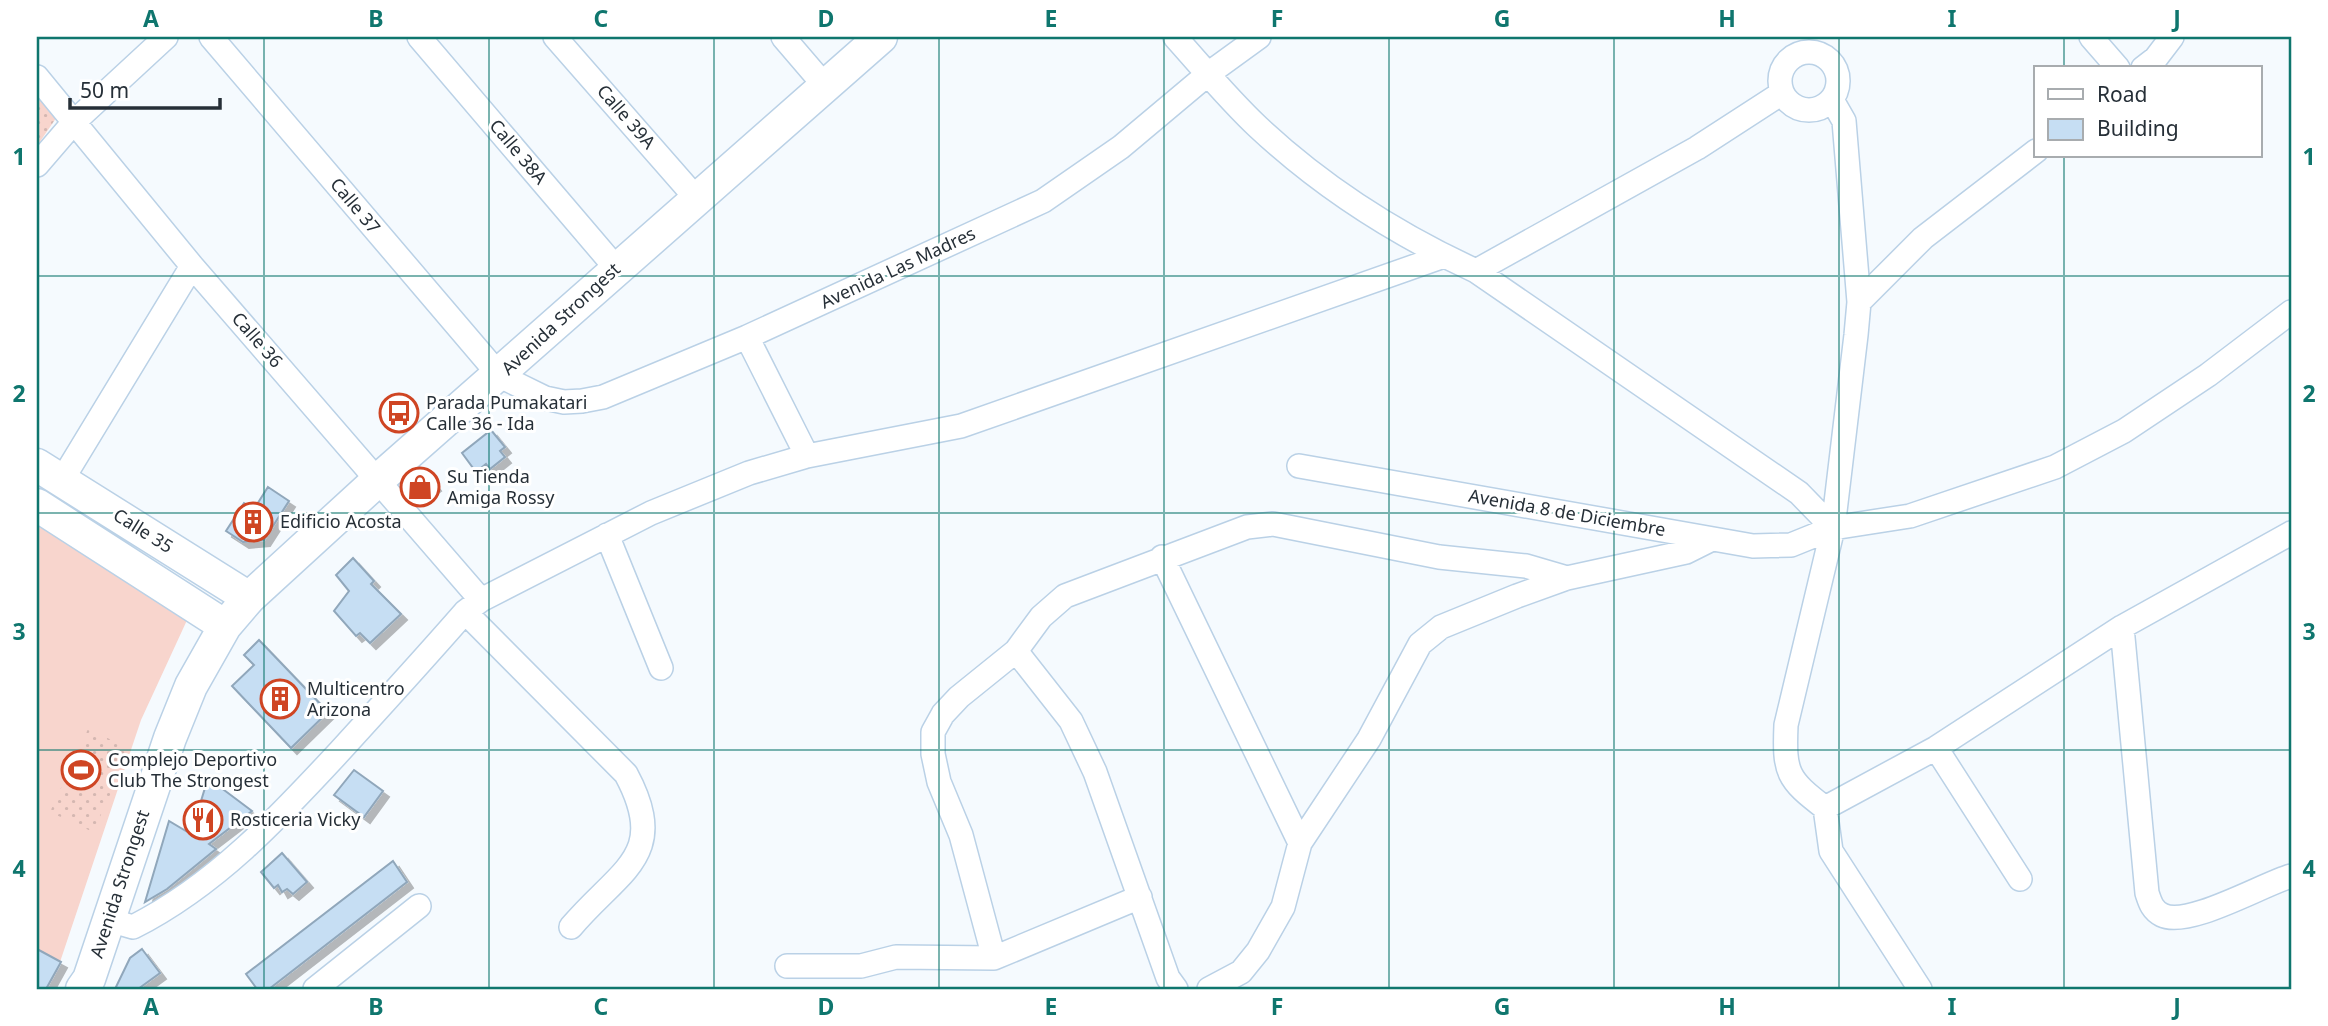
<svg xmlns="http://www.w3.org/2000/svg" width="2328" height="1026" viewBox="0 0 2328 1026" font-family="'Noto Sans',sans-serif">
  <defs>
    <pattern id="park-dots" width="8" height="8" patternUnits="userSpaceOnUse" patternTransform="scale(1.75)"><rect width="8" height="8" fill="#f8d5cd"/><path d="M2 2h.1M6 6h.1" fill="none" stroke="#d4b7b1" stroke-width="1.8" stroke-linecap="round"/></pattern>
    <filter id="shadow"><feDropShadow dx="6" dy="6" stdDeviation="0" flood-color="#0004"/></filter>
  </defs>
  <rect width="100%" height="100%" fill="#f5fafe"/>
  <path fill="#f8d5cd" d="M37,522L188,618L141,720L57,971L47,989H37Z"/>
  <path fill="url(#park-dots)" d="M37,77L63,108L37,146Z
    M88,729L131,749L93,832L50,812Z"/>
  <path fill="#c6def3" stroke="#90a7bb" stroke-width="2" filter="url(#shadow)" d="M491,430L505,447L500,451L505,457L490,469L486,464L476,472L462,453Z
    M424,470L435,485L416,499L409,490V481Z
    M268,487L289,501L264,540L243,542L226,531L244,503L254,509Z
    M353,558L374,581L371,584L401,614L370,643L360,633L356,636L334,611L349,591L336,575Z
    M259,640L328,712L291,748L232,686L254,665L244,655Z
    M354,770L383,791L364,817L334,795Z
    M208,778L252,811L209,844L216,849L167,889L145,902L169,821L191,834Z
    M282,853L307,882L293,894L287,889L282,892L278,885L274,888L261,872Z
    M393,861L407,882L269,989H257L246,974Z
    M37,949L61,962L46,989H37Z
    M142,949L160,973L138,989H115L130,958Z"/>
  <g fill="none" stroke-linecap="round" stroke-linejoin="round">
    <defs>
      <path id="street" d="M211,37L500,376L545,398L564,402L582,401L603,397L747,337L1043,201L1121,147L1208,74L1259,37
        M419,37L616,268
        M555,37L696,198
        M783,37L825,86
        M1175,37C1202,67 1229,100 1258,127C1321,186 1398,235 1476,271L1799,493L1833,528
        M2091,37L2118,68
        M1780 81a29 29 0 1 1 58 0a29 29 0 1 1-58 0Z
        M2143,68L2156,58L2172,37
        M37,77L192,266L481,600
        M1832,100L1844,121L1859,302L1856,335L1833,528L1786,725C1784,773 1787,779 1825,808L1831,851L1920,989
        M37,165L74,122L166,37
        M1476,271L1697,148L1782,93
        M1859,302L1923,238L2036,151
        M747,337L807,456
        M1299,466L1753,546L1791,545L1833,528L1910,516L2055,467L2124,431L2208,375L2291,312
        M62,480L192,266
        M607,535L661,668
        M1162,557L1300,843
        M465,612L626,774C670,856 620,869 571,927
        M2122,627L2147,893C2150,902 2152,910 2162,915C2188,928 2263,884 2291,876
        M1016,651L1071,721L1095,772L1168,978L1176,989
        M1936,748L2020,879
        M1825,808L1936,748L2122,627L2291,533
        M109,920L133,927C216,885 278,818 340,751C382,705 424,659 465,612L481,600L651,513L749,473L807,456L961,426L1444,256
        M994,958L961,835L939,782L933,754V732L943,714L959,697L1016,651L1041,617L1065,596L1247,527L1273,524L1439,557L1526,566L1567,578
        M787,966H861L896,957L994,958L1140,897
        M315,989L419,906
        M1209,989L1241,972L1258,951L1283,907L1300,843L1369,739L1420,644L1441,627L1517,596L1567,578L1686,552L1712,539"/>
      <path id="secondary" d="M37,465L249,598
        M37,505L225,626
        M82,989L89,979L170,738L191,686L225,626L249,598L378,480L881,37"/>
    </defs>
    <use href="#street" stroke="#bad1e6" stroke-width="26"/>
    <use href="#secondary" stroke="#bad1e6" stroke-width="35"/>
    <use href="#street" stroke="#fff" stroke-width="23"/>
    <use href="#secondary" stroke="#fff" stroke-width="32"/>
  </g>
  <path fill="none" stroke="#0f766e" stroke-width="2" stroke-opacity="0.55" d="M264,37V989M489,37V989M714,37V989M939,37V989M1164,37V989M1389,37V989M1614,37V989M1839,37V989M2064,37V68M2064,156V989M37,276H2291M37,513H2291M37,750H2291"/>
  <defs>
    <symbol id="bus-ring" viewBox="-11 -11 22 22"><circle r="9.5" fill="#fff" stroke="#cf4523" stroke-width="1.5"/><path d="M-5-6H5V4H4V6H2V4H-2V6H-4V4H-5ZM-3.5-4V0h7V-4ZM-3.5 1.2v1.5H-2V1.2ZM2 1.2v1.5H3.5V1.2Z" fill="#cf4523"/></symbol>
    <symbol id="shop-ring" viewBox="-11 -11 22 22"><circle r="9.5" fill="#fff" stroke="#cf4523" stroke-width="1.5"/><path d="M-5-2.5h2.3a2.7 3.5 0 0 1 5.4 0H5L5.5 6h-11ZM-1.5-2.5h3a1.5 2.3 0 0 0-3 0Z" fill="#cf4523"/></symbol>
    <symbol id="building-ring" viewBox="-11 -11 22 22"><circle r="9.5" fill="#fff" stroke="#cf4523" stroke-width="1.5"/><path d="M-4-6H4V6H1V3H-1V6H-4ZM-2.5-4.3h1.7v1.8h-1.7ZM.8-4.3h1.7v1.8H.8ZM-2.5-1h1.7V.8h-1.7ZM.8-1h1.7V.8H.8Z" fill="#cf4523"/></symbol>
    <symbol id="stadium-ring" viewBox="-11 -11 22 22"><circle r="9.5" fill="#fff" stroke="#cf4523" stroke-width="1.5"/><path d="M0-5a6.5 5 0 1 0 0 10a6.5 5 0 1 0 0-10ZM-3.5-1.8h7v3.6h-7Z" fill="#cf4523"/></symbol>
    <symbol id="restaurant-ring" viewBox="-11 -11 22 22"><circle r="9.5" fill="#fff" stroke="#cf4523" stroke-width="1.5"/><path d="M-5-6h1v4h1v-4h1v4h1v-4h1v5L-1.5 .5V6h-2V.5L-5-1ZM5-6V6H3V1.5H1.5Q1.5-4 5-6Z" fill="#cf4523"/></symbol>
  </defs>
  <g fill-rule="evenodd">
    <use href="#bus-ring" x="377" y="391" width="44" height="44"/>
    <use href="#shop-ring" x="398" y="465" width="44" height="44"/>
    <use href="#building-ring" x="231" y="500" width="44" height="44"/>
    <use href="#building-ring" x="258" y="677" width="44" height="44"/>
    <use href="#stadium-ring" x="59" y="748" width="44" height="44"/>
    <use href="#restaurant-ring" x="181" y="798" width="44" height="44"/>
  </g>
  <g text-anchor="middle" stroke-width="6" stroke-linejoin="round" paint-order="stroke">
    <g font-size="18" fill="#262f37" stroke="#fff">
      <text transform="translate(626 117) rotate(49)" y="6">Calle 39A</text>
      <text transform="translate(518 152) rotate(50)" y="6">Calle 38A</text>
      <text transform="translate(355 206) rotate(50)" y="6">Calle 37</text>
      <text transform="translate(898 268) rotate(-25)" y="6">Avenida Las Madres</text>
      <text transform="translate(561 319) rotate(-43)" y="6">Avenida Strongest</text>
      <text transform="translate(257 340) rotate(49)" y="6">Calle 36</text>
      <text transform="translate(1567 513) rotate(10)" y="6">Avenida 8 de Diciembre</text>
      <text transform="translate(143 531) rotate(32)" y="6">Calle 35</text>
      <text transform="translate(120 884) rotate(-72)" y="6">Avenida Strongest</text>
    </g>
    <g font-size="18" fill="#262f37" stroke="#fff" text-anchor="start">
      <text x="426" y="409">Parada Pumakatari<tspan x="426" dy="21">Calle 36 - Ida</tspan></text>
      <text x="447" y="483">Su Tienda<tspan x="447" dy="21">Amiga Rossy</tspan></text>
      <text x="280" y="528">Edificio Acosta</text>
      <text x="307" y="695">Multicentro<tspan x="307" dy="21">Arizona</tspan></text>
      <text x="108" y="766">Complejo Deportivo<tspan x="108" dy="21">Club The Strongest</tspan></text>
      <text x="230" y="826">Rosticeria Vicky</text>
    </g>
  </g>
  <rect width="2328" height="1026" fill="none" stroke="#ffffff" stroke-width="77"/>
  <rect x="2034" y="66" width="228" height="91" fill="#ffffff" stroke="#a8acaf" stroke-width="2"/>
  <rect x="2048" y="89" width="35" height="10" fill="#ffffff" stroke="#a8acaf" stroke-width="2"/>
  <text x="2097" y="102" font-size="21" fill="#262f37">Road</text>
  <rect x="2048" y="119" width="35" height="21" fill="#c6def3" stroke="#a8acaf" stroke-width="2"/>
  <text x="2097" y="136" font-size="21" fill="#262f37">Building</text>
  <path d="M70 98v10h150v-10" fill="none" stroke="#262f37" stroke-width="3.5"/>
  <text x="80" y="98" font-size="21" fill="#262f37" stroke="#ffffff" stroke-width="5" paint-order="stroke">50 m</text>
  <rect x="38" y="38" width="2252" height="950" fill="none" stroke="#0f766e" stroke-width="2.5"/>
  <g font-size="23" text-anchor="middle" font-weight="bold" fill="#0f766e">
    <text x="151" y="27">A</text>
    <text x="376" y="27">B</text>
    <text x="601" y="27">C</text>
    <text x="826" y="27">D</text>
    <text x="1051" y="27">E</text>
    <text x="1277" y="27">F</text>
    <text x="1502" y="27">G</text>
    <text x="1727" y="27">H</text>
    <text x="1952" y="27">I</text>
    <text x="2177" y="27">J</text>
    <text x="19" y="165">1</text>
    <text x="2309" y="165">1</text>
    <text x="19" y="402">2</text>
    <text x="2309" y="402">2</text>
    <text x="19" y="640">3</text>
    <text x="2309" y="640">3</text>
    <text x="19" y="877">4</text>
    <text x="2309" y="877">4</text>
    <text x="151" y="1015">A</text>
    <text x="376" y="1015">B</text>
    <text x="601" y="1015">C</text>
    <text x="826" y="1015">D</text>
    <text x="1051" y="1015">E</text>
    <text x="1277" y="1015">F</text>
    <text x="1502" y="1015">G</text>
    <text x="1727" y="1015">H</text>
    <text x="1952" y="1015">I</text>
    <text x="2177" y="1015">J</text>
  </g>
</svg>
